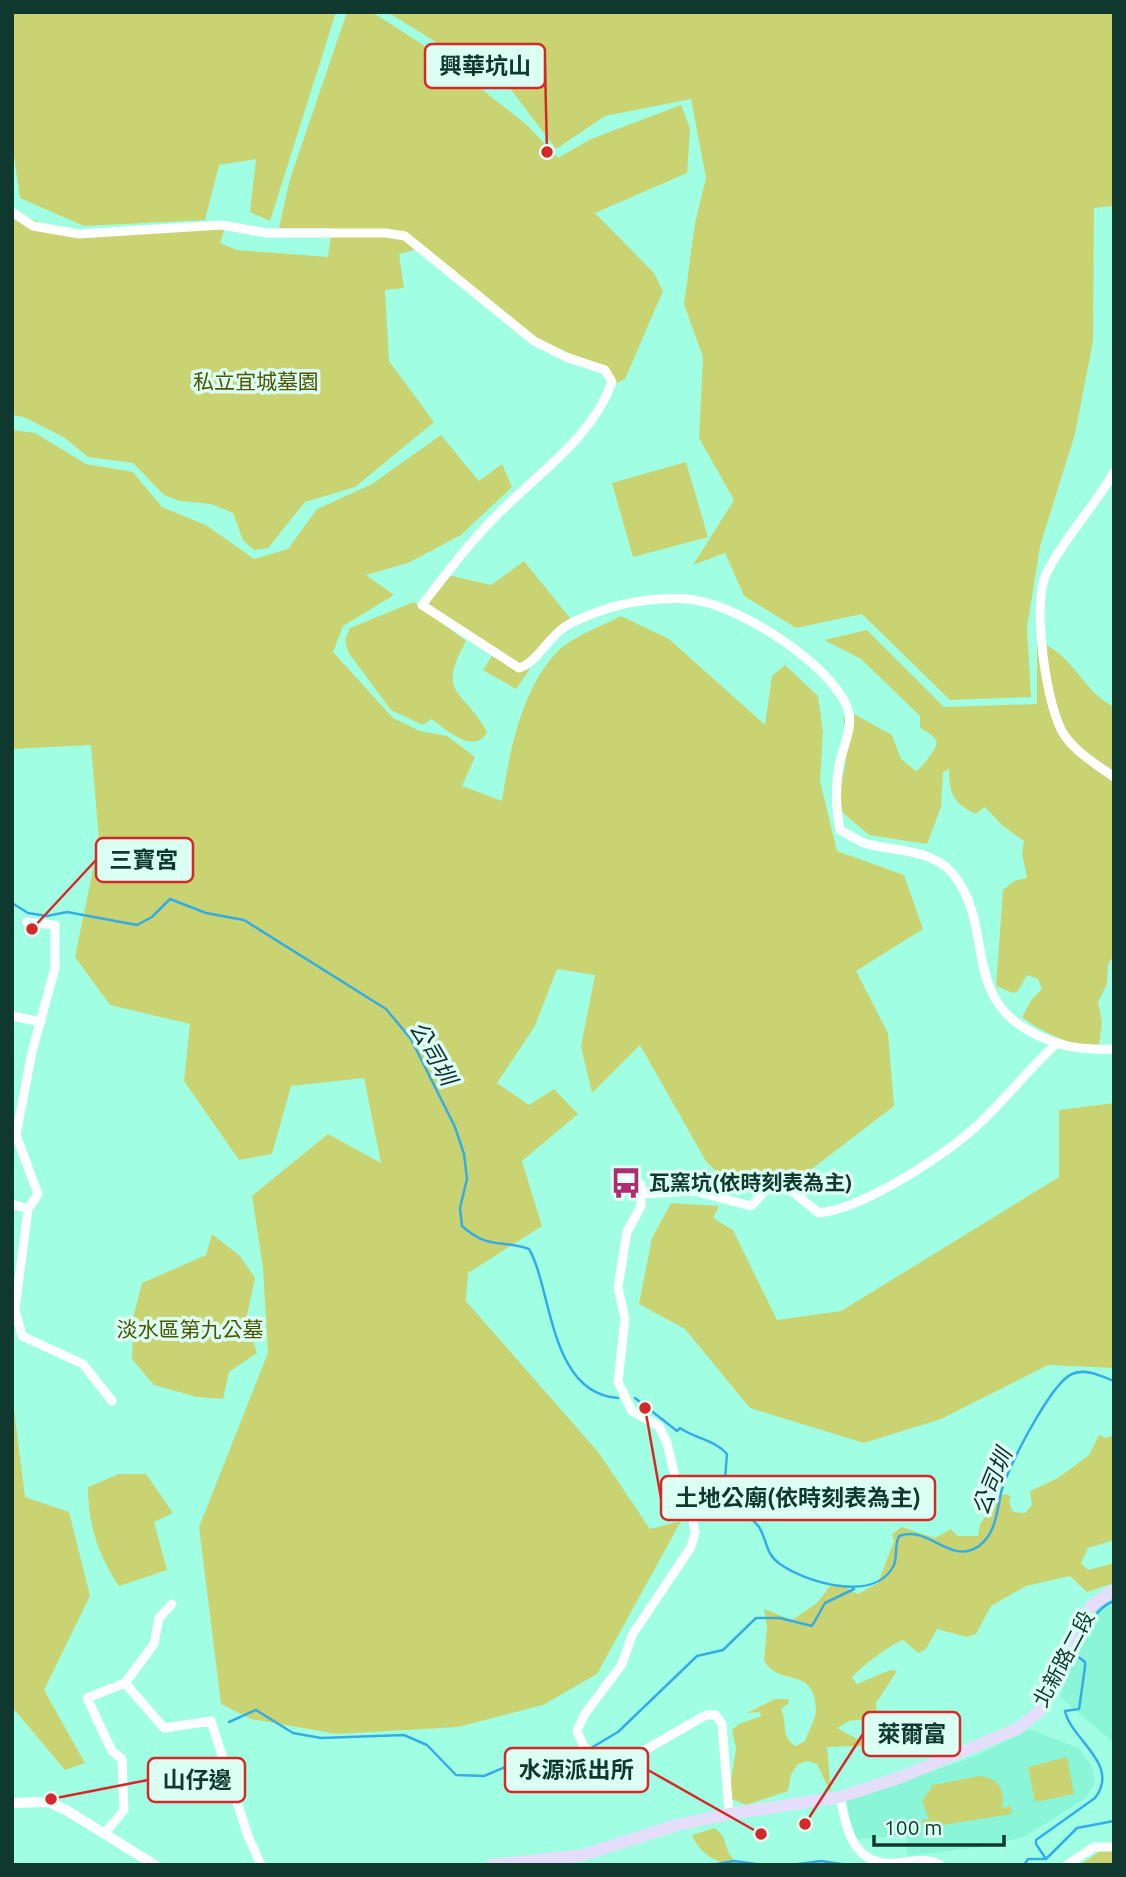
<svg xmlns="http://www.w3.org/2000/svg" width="1126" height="1877" viewBox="0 0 1126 1877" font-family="Ubuntu,'Noto Sans TC',sans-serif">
  <rect width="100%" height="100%" fill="#a0ffe3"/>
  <path fill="#8bf5d8" d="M1114,1593V1743L1060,1697L1087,1608Z
    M1029,1729L1079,1748L1091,1765L1095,1783L1086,1798L1024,1837L981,1847L907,1856V1835L854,1840L846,1801L976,1756Z"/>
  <path fill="#c9d372" d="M12,12H336L270,221L250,212L256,159L219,165L205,220L84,226L20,198L12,143Z
    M347,12H372L439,55L528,126L558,158L591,139L681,105L690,129L687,173L595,213L654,273L663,291L625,379L615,384L610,372L536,338L425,247L399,254L404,288L385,290L389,361L434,422L355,487L305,502L268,548L254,550L243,540L233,513L211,504L180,501L164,495L133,463L88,457L65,438L24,417L12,415V209L33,220L78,235L225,228L220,243L237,250L328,257L332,228H279L290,179Z
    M387,12H1114V206L1094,208L1093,341L1075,434L1040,546L1027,628L1031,697L950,700L862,614L796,628L744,596L725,553L693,565L734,500L699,438L703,357L684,304L695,223L706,178L691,99L605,116L556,149L509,87Z
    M12,430L35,433L86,464L133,472L162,507L206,525L254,559L288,549L317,509L372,484L441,435L479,481L502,464L512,487L461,535L408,563L366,575L394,595L343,626L333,652L393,718L420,731L447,736L475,757L462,786L502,801C509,753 522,686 559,650C572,637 604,625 621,616L669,639L765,725L772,676L785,665L818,696L823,732L820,781L837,851L904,875L923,929L856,971L888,1033L894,1106L804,1175L728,1181L707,1163L640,1045L592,1093L581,1046L595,975L557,969L535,1026L497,1083L529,1105L554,1089L578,1114L522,1161L542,1226L468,1273L466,1301L599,1453L650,1529L681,1521L597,1674L543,1705L458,1727L337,1734L251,1719L221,1704L199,1527L268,1353L263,1268L252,1196L328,1134L381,1163L364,1078L291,1086L272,1154L239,1160L184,1081L190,1024L110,1005L75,957L99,840L91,745L12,749Z
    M686,462L708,537L633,557L612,483Z
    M524,561L570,618L521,666L425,605L448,575L491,585Z
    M414,602L466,641C436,696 463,688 487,732C474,756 446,729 431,719L423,725L391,710L348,652L345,639L350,628Z
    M867,630L944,707L1037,704V641C1073,653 1082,691 1114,707V956L1108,964L1107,984L1098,1002L1102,1022L1099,1047C1074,1047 1041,1032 1022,1017L1032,999L1042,989L1038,979L1027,975L1018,991L1013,993L996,986L1003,890L1014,881L1027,878L1022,853L1024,841L1002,825L985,807L975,814C952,802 949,792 949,769L943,772L941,807L927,844L869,835L843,813C832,787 857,754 843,719L854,714L892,735L901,759L916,771C922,767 924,764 928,758C941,742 940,739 920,728V716L861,659L824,640Z
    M493,654L518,671L530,669L516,689L483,670Z
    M1114,1103V1368L1048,1365L941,1419L864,1443L750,1408L685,1329L639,1304L652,1238L671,1203L719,1206L713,1218L733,1230L777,1320L841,1311L1059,1177V1110Z
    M212,1234L240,1256L255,1278L246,1320L257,1353L229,1372L223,1399L197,1397L154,1385L132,1359L134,1314L142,1283L206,1255Z
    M12,1394L25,1497L69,1512L90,1596L44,1690L85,1763L65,1770L12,1707Z
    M1099,1435L1106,1438L1114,1435V1540L1088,1548L1081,1563L1088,1570L1114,1563V1583L1087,1592L1070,1576L1026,1586L991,1606L976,1634L967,1637L937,1629L926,1649L918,1653L903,1640C893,1643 857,1669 852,1678L857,1684L890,1670L897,1671L876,1703V1718L849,1721L837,1728L859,1740C873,1736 878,1721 893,1722L889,1745L827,1747L831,1793L817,1764L808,1761L798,1764L791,1774L788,1791L746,1805L732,1799L729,1794L736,1748L732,1730L739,1724L761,1716L760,1712L747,1713L775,1699H788L789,1703L781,1709C788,1723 780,1738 796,1746L805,1741C808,1732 816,1719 816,1709C814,1664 778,1688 764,1660L767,1628L764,1609L792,1620L817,1603L830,1586L842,1585L858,1594L878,1583L894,1541L892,1534L902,1527L935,1538L951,1529L958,1536H978L980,1524L999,1496L1005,1494L1011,1496L1009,1502L1013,1512L1025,1513L1032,1505L1030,1491L1058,1478L1089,1455Z
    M119,1474H146L173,1513L154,1522L167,1570L119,1586C98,1555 88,1525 88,1487Z
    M1067,1757L1074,1794L1035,1802L1028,1767Z
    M979,1776C998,1778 1006,1789 1002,1808L1011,1806L1012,1814L923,1828L922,1820L929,1819L922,1801L933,1785Z
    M715,1828L723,1836L729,1854L739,1865C719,1865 700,1855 692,1835Z
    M1102,1850L1114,1851V1865H1080Z"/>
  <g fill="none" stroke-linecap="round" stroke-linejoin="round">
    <path stroke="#34ace4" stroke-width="2.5" d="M12,903L28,913L47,916L67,912L137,925L152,917L170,899L206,913L244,920L386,1009L411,1039L455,1127L464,1154L467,1179L460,1208L462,1226C489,1250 500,1239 529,1249C552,1288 549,1394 618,1398
      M635,1398L677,1431L680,1428C696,1439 715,1440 727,1454L724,1491L727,1506C737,1511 752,1517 759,1527C767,1539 765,1554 780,1564C805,1582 873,1603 893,1567C898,1558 894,1546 899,1536C930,1525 950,1566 979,1546C996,1533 997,1511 1001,1493C1006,1470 1051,1383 1072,1374C1086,1368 1101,1376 1114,1381
      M229,1722L256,1710L293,1733L321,1738L404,1735L427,1745L456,1775L484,1776L536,1754L575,1758L586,1752
      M591,1748L618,1732L697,1656L723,1650L756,1618H780L812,1626L825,1603L854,1589
      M1046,1859L1036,1844V1840L1095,1798C1121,1764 1071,1740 1065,1711L1079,1709L1085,1667V1662L1076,1655C1085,1635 1092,1609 1114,1601
      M711,1865L734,1861L763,1865
      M791,1865L821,1861L848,1865
      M1024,1865L1028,1859H1046L1077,1828L1114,1821"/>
    <path stroke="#fff" stroke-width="9" d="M12,212L33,226L79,234L222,225L266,233H386L405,236L534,341L566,357L605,370L612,382C593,436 540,472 501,511C471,540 447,573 422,605L519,668C538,662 548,637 566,626C576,620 589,615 600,611C626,601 668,596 695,600C741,607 831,664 848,709C854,728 842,748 839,766C835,788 836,808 840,830C848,834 856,840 864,843C894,852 932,848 953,874C994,924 963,992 1026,1029C1057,1047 1079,1050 1114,1049
      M1114,472C1094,507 1064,538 1046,574C1032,603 1046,710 1065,736C1077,753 1097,765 1114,777
      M12,1016L41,1022
      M617,1173L641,1184V1206L627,1232L618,1287L625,1319L618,1382L632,1411L659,1426L667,1443L679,1493L693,1520L695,1533L691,1547L632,1635L622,1664L584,1715L577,1731L584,1747L609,1765L624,1762L706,1715H716L722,1724L729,1814
      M641,1194L694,1191L751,1206L767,1189L788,1188L819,1213C865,1208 947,1154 981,1122C1007,1097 1029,1069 1055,1045
      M12,1204L28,1209
      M12,1309H15L22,1336L83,1364L112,1401
      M15,1309L28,1209L38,1194L16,1135L32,1052L55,968V925L27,922
      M125,1683L164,1728L211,1721L248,1836L261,1865
      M840,1797C847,1831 854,1867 897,1863C912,1862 926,1857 940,1865
      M105,1833L124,1810L122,1759L112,1751L87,1698L125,1683L154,1644L159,1618L172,1604
      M1067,1865L1094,1847H1114"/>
    <path stroke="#fff" stroke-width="10" d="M12,1803L48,1802L66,1810L155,1865"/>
    <path stroke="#e4defa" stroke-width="12" d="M492,1865L583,1855L677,1825L729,1814L840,1797L901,1777L1017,1729L1041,1710L1091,1606L1114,1590"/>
  </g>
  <defs>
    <symbol id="bus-bare" viewBox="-9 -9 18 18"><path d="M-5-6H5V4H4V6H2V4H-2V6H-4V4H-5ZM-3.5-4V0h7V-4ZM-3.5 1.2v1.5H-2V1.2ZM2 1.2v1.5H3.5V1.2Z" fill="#b12b71" stroke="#dcfff4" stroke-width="2.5" paint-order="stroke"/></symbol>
  </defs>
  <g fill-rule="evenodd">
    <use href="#bus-bare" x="604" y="1161" width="44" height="44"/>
  </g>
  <g text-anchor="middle" stroke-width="7" stroke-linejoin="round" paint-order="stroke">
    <g font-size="21" fill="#4f5400" stroke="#dcfff4">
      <text x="256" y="389">私立宜城墓園</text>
      <text x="190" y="1337">淡水區第九公墓</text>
    </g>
    <g font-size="21" font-weight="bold" fill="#0f382e" stroke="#dcfff4" text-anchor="start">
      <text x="649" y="1190">瓦窯坑(依時刻表為主)</text>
    </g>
    <g font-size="21" fill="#0f382e" stroke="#dcfff4">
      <text transform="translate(1064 1659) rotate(-62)" y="7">北新路二段</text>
    </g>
    <g font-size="23" font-style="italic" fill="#182c36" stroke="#dcfff4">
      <text transform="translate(433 1053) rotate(60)" y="8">公司圳</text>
      <text transform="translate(992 1482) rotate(-68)" y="8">公司圳</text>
    </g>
  </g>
  <path fill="none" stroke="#d62828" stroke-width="2.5" d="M547 152L545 66M32 929L96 860M645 1408L661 1498M805 1824L863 1734M761 1834L648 1770M51 1799L148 1780"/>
  <g fill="#d62828" stroke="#dcfff4" stroke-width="2.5">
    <circle cx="547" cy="152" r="7"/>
    <circle cx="32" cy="929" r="7"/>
    <circle cx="645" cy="1408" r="7"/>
    <circle cx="805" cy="1824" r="7"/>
    <circle cx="761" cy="1834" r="7"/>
    <circle cx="51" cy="1799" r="7"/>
  </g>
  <g fill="#dcfff4" stroke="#d62828" stroke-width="2.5">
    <rect x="425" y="44" width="120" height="44" rx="7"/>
    <rect x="96" y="838" width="97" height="44" rx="7"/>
    <rect x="661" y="1476" width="274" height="44" rx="7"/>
    <rect x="863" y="1712" width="97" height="44" rx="7"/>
    <rect x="505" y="1748" width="143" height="44" rx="7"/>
    <rect x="148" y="1758" width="97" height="44" rx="7"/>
  </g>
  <g font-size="23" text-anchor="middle" font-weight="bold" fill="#0f382e">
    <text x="485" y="74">興華坑山</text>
    <text x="144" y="868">三寶宮</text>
    <text x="798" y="1506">土地公廟(依時刻表為主)</text>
    <text x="912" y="1742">萊爾富</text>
    <text x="576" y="1778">水源派出所</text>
    <text x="197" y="1788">山仔邊</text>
  </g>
  <rect width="1126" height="1877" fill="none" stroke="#0f382e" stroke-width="28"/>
  <path d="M874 1835v10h130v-10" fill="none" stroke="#0f382e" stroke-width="3.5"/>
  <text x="884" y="1835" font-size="21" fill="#0f382e" stroke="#dcfff4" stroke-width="5" paint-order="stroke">100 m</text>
</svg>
